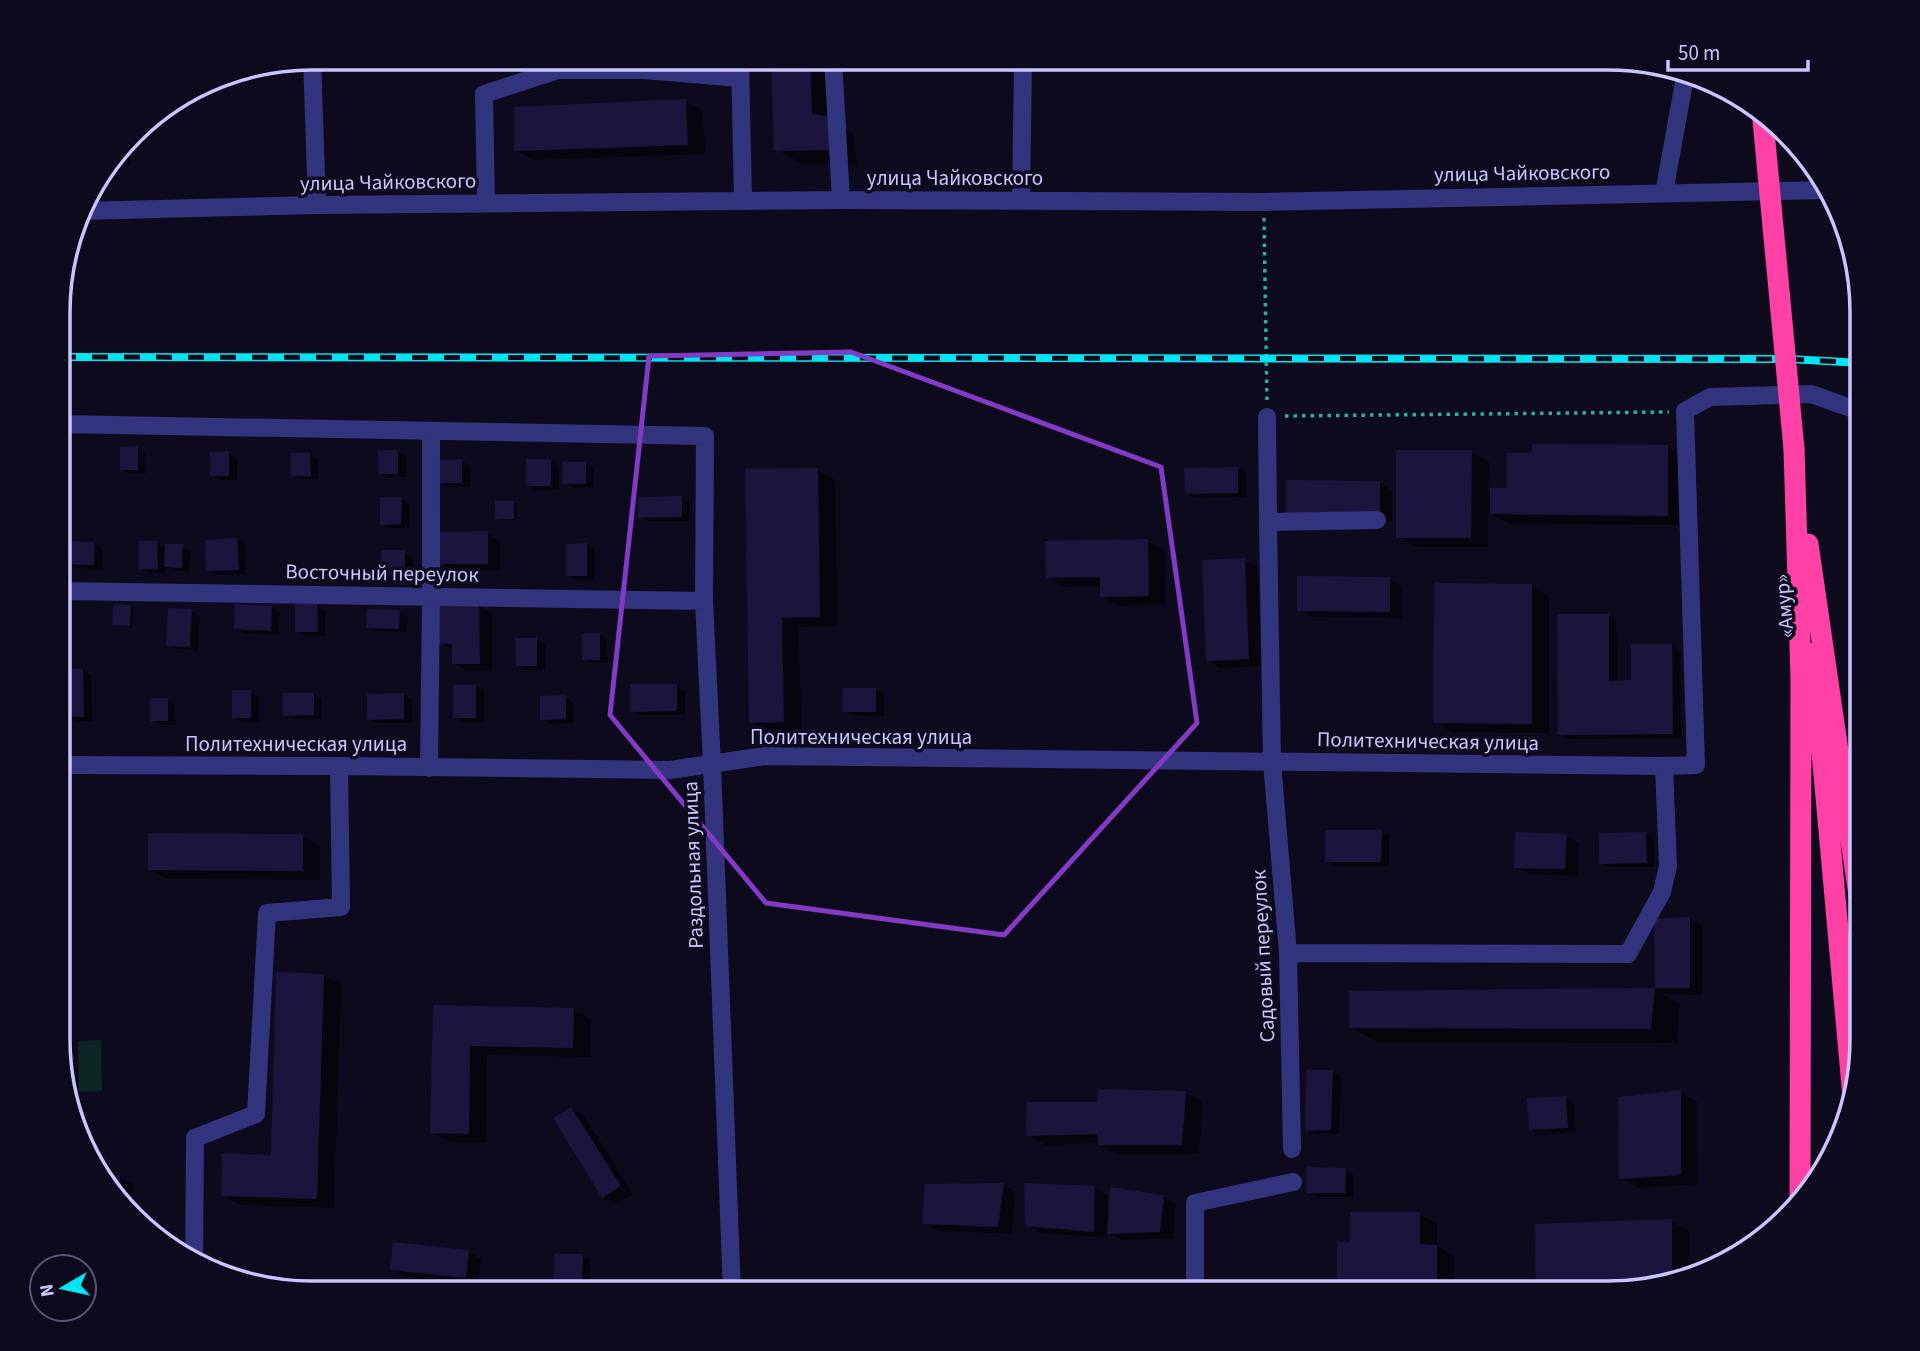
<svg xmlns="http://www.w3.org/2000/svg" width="1920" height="1351" viewBox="0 0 1920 1351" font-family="'Source Sans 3',sans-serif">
  <rect width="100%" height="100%" fill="#0c0a1c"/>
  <path fill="#0d2624" d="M60,1034H64L66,1088L60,1072Z
    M101,1040L102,1091L79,1092L78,1041Z"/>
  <path fill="#0007" d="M312,58L317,72H239Z
    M335,58H540V67L352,69Z
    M773,58H835L837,124L853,133L857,164H802L776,149Z
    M685,101L703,111L705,154L534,160L516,150Z
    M129,141L130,165L110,166Z
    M1668,447L1685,457V525L1509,524L1488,512V547H1415L1398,537L1471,452L1489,462L1488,490H1509Z
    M137,448L145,453L146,473L130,474L121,469Z
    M397,452L406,457V477H388L380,473Z
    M229,453L237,458V480H220L212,475Z
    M310,454L318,459V479H301L293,475Z
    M60,457L61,458V482H60Z
    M462,461L470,466V487H449L440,482Z
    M550,461L559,466V490H536L528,485Z
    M585,463L593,468V487L573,488L564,483Z
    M1237,469L1246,473V497L1195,498L1186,493Z
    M817,470L835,480L837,626L799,627L801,731L768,732L750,722Z
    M1379,483L1392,490V521H1301Z
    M682,498L690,503V521H648L640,517Z
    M401,499L409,503V528H390L382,524Z
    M513,502L517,504V520H500L497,518Z
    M487,533L500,541V570L455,571L442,563Z
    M237,540L245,545L246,574L216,575L208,570Z
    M1147,541L1165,551L1166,605L1119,606L1102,596V586L1065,587L1047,577Z
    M157,543L166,548L182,546L191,551L189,571H174L165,566V573H149L141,568Z
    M95,544L103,549L102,569L74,568L66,563Z
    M587,545L595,550V580H576L568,575Z
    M404,552L413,557V573L391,572L383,568Z
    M1244,560L1257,567L1261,666L1220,668L1208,660Z
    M1389,579L1402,586V618L1312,617L1299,610Z
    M1532,586L1549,596V733L1452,732L1435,722Z
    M317,606L325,611V636H305L297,631Z
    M479,606L492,613V670L467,671L454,663V651L441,643Z
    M130,607L134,609L133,627L117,626L114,624Z
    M272,608L280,613L279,635L244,633L235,628Z
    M191,611L200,616L198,650L176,649L168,645Z
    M399,612L408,616L407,632L376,631L368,627Z
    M1608,615L1616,620L1617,682H1633L1671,646L1680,650L1681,738L1568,739L1560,734Z
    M599,634L607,639L608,663H592L584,659Z
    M537,639L545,644V669L526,670L518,665Z
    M83,670L91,675L92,721H76L68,716Z
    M475,686L484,691V722H463L455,717Z
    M676,686L685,691V715H640L632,711Z
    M876,690L884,694V716L852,715L844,711Z
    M250,692L259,696V722H242L234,717Z
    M313,694L321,699V719H293L285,715Z
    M404,695L412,700V723H377L369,719Z
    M565,697L573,702L574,723L550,724L542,719Z
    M167,700L175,704L176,725H160L152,720Z
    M1381,832L1389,836V866H1335L1327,861Z
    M1646,833L1654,838L1655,867H1609L1601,863Z
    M303,836L320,846V880L167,879L149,869Z
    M1566,836L1579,843L1578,876L1529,874L1516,867Z
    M1690,919L1703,926L1702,995L1662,994L1680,1004L1677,1043L1377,1042L1351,1027V993L1657,989L1656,920Z
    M323,975L341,985L334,1208L240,1205L223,1195L272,1157Z
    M434,1006L573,1009L591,1019L590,1057L487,1055L486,1143L449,1142L432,1132Z
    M1333,1072L1341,1076L1339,1134H1315L1307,1130Z
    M1185,1092L1203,1102L1199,1154H1117L1098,1143L1045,1145L1028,1135L1099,1104Z
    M1680,1092L1697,1102L1698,1184L1639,1188L1621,1178Z
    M1566,1098L1574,1103L1576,1132L1538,1134L1530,1129Z
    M572,1109L584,1116L633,1194L616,1204L603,1197Z
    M1345,1169L1353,1174V1197H1316L1308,1192Z
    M119,1177L132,1184L134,1214L102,1178Z
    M1003,1185L1016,1192L1011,1234L937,1230L924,1223Z
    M1095,1187L1107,1195V1209L1163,1196L1176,1204L1173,1238L1121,1240L1107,1232V1238L1040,1233L1027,1225Z
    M1419,1214L1437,1224V1246L1454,1256V1293H1339V1244H1352Z
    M1671,1221L1689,1231V1274L1608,1293H1538L1537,1226Z
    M468,1251L481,1259L478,1284L405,1277L392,1269Z
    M582,1256L590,1260V1293H556Z
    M1092,1285L1106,1293H1029Z
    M946,1287L956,1293H878Z"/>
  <path fill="#1b153e" d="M771,58H810L812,114L827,116L832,150L774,151Z
    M686,99L688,145L514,151V107Z
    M1532,444L1668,445V516L1490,514V488H1507V453H1532Z
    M138,446V470H120V447Z
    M378,450H398V474H378Z
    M1396,450H1472L1471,538H1396Z
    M229,451V476H210V452Z
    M291,453H310L311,476H291Z
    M462,459V483H439L438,460Z
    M526,459H551V486H526Z
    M562,462H586V484H563Z
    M1238,467V493L1185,494L1184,468Z
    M818,468L820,617L782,618L784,722L749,723L745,469Z
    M1286,480L1380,481V515H1286Z
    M682,496V517L638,518V497Z
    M380,497H402L401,524L380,525Z
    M495,501H514V519H495Z
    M488,531V564H440V532Z
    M237,538L239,570L206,571L205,540Z
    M1148,539L1149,596L1100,597V577L1046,578L1045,541Z
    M65,541L95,542L94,565L64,564Z
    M139,541H157L158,569H139Z
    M587,543V576H566V544Z
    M165,544H183L182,568L164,567Z
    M381,550H405V569H381Z
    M1245,558L1249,659L1206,661L1202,560Z
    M1297,576L1390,577V612L1297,611Z
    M1434,583L1532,584V724L1433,723Z
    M113,604L131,605L130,626L112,625Z
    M235,604L272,606L271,631L234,629Z
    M295,604H317L318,632H295Z
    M438,604H479L480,664H452V644H439Z
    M168,608L192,609L190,647L166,646Z
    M367,609L400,610L399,629L366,628Z
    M1557,614H1609V681L1631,680V644H1672L1673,734L1558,735Z
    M582,633H600V660H582Z
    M515,638H537V666H516Z
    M65,669H83L84,717H66Z
    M630,684H677V711L630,712Z
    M453,685H476V718H453Z
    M843,688H876V712H842Z
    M232,690H251V718H232Z
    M283,693H314V715L283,716Z
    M404,693V719L367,720V694Z
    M566,695V719L540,720V696Z
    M150,698H168V721H150Z
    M1325,830H1382L1381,862H1325Z
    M1515,832L1567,834L1565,869L1514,868Z
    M1646,832L1647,863L1599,864V833Z
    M148,833L303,834V871L148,870Z
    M1690,917V988H1655L1654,919Z
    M276,972L324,974L317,1199L221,1196L222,1153L271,1155Z
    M1655,988L1651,1029L1349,1028V991Z
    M433,1005L574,1008L573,1048L470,1046L469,1134L430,1133Z
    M1306,1070H1333L1331,1130L1305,1131Z
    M1098,1089L1186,1091L1182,1145H1098L1097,1134L1026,1136L1027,1102H1097Z
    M1681,1090V1175L1619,1179L1618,1097Z
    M1566,1096L1568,1128L1529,1130L1527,1098Z
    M571,1107L621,1186L602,1198L553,1118Z
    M1306,1167L1346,1168L1345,1193H1306Z
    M120,1175L121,1199L101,1176Z
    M1004,1183L998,1227L922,1224L925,1184Z
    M1024,1183L1095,1186L1094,1232L1025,1226Z
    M1110,1187L1164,1195L1160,1232L1107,1234Z
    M1350,1212H1420V1244L1437,1245V1293H1337V1242H1350Z
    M1672,1219V1278L1608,1293H1536L1535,1224Z
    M393,1242L469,1250L466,1278L390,1270Z
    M554,1254H583L582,1293H554Z
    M1092,1283L1093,1293H1029V1291Z
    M946,1285V1293H876L875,1287Z"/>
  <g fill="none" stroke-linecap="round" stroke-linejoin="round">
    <path stroke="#27b2a2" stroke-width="3.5" stroke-dasharray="3.5 5" stroke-linecap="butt" d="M1264,218L1267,402
      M1285,416L1669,412"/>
    <path stroke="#33347e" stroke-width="18" d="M312,58L317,205
      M740,58L743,201
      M833,58L841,200
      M1664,193L1686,71
      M1021,201L1023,58
      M486,203L484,94L558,70H644L740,78
      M81,211L317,205L841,200L1264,202L1830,190
      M1267,417L1268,522
      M60,424L705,436L704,601L712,765L732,1293
      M60,591L704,601
      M60,765L339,766L670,770L765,756L1664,766L1696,765L1685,411L1710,397L1811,394L1862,412
      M429,768L431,597V431
      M1288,953L1628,954L1662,892L1668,866L1664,766
      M1292,1149L1288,953L1272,762L1268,522L1377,520
      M194,1261L195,1138L256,1114L267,913L341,907L339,766
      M1195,1293V1203L1293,1182"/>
    <path stroke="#ff41a6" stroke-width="21" d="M1794,449L1801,679L1800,1202
      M1808,544L1862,916
      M1813,653L1853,1097"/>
    <defs>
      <path id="rail" d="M60,357L1789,359L1862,363"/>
    </defs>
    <use href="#rail" stroke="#00e6f1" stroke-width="8"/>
    <use href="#rail" stroke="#0c0a1c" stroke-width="5" stroke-dasharray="16" stroke-linecap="butt"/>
    <path stroke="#ff41a6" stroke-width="21" d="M1762,110L1794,449"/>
  </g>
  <path fill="none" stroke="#833bc5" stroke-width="5" stroke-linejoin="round" d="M851,352L1161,467L1197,723L1004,935L766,903L610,715L649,356Z"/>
  <g text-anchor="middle" stroke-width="7" stroke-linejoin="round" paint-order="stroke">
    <g font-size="21" fill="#c9c6ff" stroke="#0c0a1c">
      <text transform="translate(1522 173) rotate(-1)" y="7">улица Чайковского</text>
      <text x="955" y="185">улица Чайковского</text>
      <text transform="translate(388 182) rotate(-1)" y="7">улица Чайковского</text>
      <text transform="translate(382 573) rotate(1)" y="7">Восточный переулок</text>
      <text transform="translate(1784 606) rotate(-95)" y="7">«Амур»</text>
      <text x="861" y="744">Политехническая улица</text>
      <text transform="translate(1428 741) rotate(1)" y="7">Политехническая улица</text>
      <text x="296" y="751">Политехническая улица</text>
      <text transform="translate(693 865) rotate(-92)" y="7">Раздольная улица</text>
      <text transform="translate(1263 956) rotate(-93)" y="7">Садовый переулок</text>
    </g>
  </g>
  <path d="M0 0H1920V1351H0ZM312 70H1608A242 242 0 0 1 1850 312V1039A242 242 0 0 1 1608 1281H312A242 242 0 0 1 70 1039V312A242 242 0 0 1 312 70Z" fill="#0c0a1c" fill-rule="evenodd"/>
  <path fill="none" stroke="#c9c6ff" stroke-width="3.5" d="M312 70H1608A242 242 0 0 1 1850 312V1039A242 242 0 0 1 1608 1281H312A242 242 0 0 1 70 1039V312A242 242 0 0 1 312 70Z"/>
  <g transform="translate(63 1288) rotate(261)"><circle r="33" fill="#0c0a1c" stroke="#585577" stroke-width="2"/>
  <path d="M0-5L12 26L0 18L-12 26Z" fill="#00e6f1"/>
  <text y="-10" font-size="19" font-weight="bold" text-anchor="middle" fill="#c9c6ff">N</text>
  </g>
  <path d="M1668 60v10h140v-10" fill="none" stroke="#c9c6ff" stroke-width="3.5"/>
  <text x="1678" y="60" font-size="21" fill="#c9c6ff" stroke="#0c0a1c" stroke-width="5" paint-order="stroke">50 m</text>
</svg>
